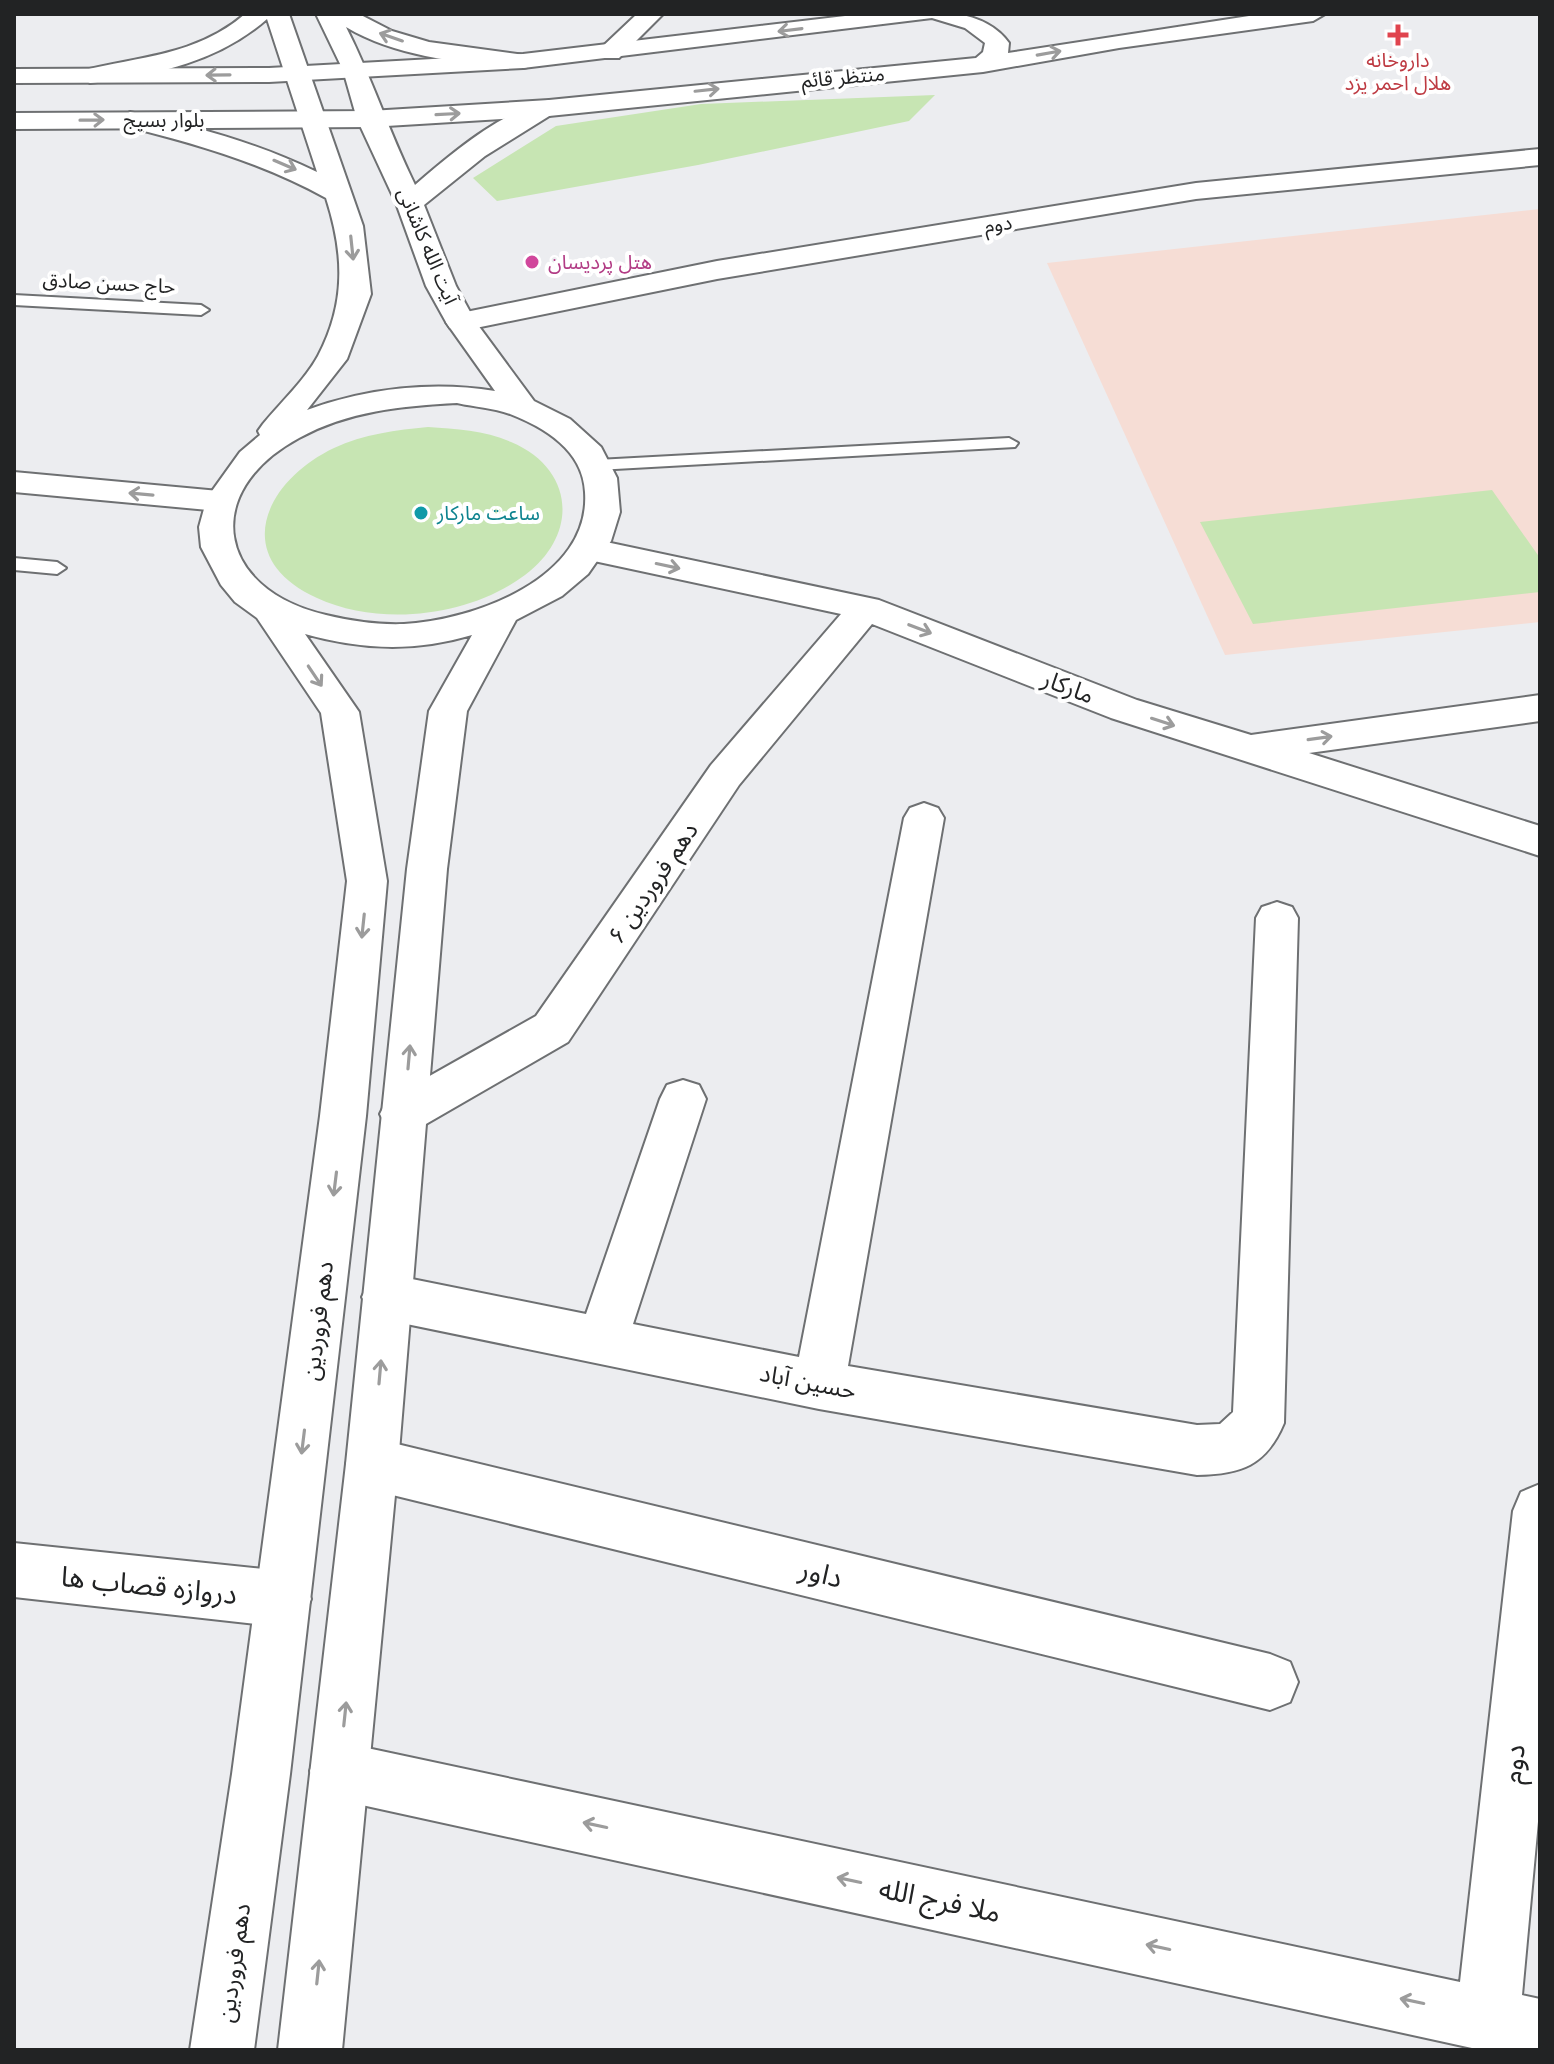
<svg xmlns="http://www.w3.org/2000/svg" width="1554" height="2064" viewBox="0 0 1554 2064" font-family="'Open Sans','Noto Sans Arabic',sans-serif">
  <rect width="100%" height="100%" fill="#ecedf0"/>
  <path fill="#f6ddd5" d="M1540,209V622L1225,655L1047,263Z"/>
  <path fill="#c7e5b3" d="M935,95L909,121L698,165L497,201L473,178L556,126L701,104Z
    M428,427C456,429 485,430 511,442C575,469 579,535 525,575C469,617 380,627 317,598C230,559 263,482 334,448C363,434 397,430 428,427Z
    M1492,490L1540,558V592L1253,624L1200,522Z"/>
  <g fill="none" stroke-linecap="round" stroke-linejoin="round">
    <defs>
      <path id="lane" d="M14,295L201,305L209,310L201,315L14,305Z
        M1009,438L1018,443L1015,447L597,470L588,465L597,460Z
        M14,558L57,562L66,568L57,574L14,570Z"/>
      <path id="street" d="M637,14H663L619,58H601L598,53L601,48Z
        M1540,149V165L1196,199L717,279L461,331L450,328L446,322L450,316L461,313L717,261L1196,183Z
        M14,472L219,491L231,494L236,501L231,508L219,511L14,492Z
        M592,539L879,600L1137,700L1251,735L1540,695V721L1309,753L1540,826V856L1111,718L872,624L739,785L568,1042L419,1128L403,1133L387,1128L380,1114L387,1100L536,1016L711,765L841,614L580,558L575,550L580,542Z
        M924,803L938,808L944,818L848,1366L1197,1425L1220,1424L1233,1412L1256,918L1262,907L1277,902L1292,907L1298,918L1284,1423C1266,1466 1241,1474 1197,1475L819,1409L387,1320L370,1313L362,1297L370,1281L387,1274L586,1314L660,1099L667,1085L683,1080L699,1085L706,1099L633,1324L799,1357L904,818L910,808Z
        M372,1438L1270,1654L1290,1662L1298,1682L1290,1702L1270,1710L372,1490L353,1482L346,1464L353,1446Z
        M1540,1484V1800L1522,1995L1540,1999V2050H1481L339,1800L318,1792L310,1771L318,1750L339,1742L1460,1982L1513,1511L1521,1492Z
        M14,1543L283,1571L303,1579L311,1599L303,1619L283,1627L14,1597Z"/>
      <path id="secondary" d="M245,14H289L363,226L371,294L347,359L307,410C367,388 433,381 495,391L446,322L426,286L396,203L357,119L343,70L316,14H359L392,31L429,42L532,56L535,61L532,66L523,68C464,63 398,58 346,27C372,78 389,132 415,185C452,153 500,112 549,100L562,108L485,156L424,205L456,286L475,321L534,401L570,419L601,447L617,478L620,512L611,541L588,574L562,596L516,620L467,711L447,869L398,1464L342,2050H278L346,1464L407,869L429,711L472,635C415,652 362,650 305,634L359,712L387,881L366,1116L290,1774L254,2050H190L232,1774L320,1116L347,881L321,713L257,618L235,602L221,585L201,547L199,527L207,498L240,452L260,435L258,431L263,424C280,403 305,380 318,356C346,303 344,254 326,198C261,162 193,143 121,125L117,120L130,112C195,126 257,143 317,172L267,19C217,63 154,75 90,83L78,76L81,71C140,56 196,56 245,14ZM457,403C475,407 493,408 510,414C546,428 583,451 585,492C591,578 475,620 404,624C377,625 351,621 326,615C217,590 199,492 299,438C348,411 402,406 457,403Z"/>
      <path id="primary" d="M862,14C910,14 978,0 1009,43L1008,53L1262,14H1325L1313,21L1119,48L983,72L549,116L370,127L14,129V113L370,111L549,100L976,58L983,52L985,43L965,28L932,18L523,68L269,82L14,83V69L269,68L523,54Z"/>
    </defs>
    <use href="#lane" stroke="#6e7072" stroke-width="4"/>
    <use href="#street" stroke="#6e7072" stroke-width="4"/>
    <use href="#secondary" stroke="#6e7072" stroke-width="4"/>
    <use href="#primary" stroke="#6e7072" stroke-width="4"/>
    <use href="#lane" fill="#fff" fill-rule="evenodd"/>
    <use href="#street" fill="#fff" fill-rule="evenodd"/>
    <use href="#secondary" fill="#fff" fill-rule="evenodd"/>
    <use href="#primary" fill="#fff" fill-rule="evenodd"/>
  </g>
  <defs><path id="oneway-shaft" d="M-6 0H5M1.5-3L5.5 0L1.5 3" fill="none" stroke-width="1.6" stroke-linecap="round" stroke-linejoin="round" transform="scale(2)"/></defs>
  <g stroke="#9c9c9c">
    <use href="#oneway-shaft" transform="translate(790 30) rotate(173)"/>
    <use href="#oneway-shaft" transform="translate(391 37) rotate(-161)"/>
    <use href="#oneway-shaft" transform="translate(1049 53) rotate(-10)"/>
    <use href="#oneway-shaft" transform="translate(218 75) rotate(179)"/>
    <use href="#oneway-shaft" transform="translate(707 90) rotate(-6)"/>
    <use href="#oneway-shaft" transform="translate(448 114) rotate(-3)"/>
    <use href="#oneway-shaft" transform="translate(92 120) rotate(-1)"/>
    <use href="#oneway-shaft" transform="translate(285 165) rotate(23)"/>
    <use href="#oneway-shaft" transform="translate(352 248) rotate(84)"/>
    <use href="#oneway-shaft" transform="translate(141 494) rotate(-175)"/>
    <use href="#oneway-shaft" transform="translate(668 566) rotate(12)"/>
    <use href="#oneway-shaft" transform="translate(920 629) rotate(21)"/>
    <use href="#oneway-shaft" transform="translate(315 676) rotate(56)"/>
    <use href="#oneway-shaft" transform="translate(1163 722) rotate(18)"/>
    <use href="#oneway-shaft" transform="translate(1320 738) rotate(-8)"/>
    <use href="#oneway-shaft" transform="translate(363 926) rotate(96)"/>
    <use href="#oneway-shaft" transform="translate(409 1057) rotate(-85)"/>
    <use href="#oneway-shaft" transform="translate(335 1184) rotate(97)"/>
    <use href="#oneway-shaft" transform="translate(380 1372) rotate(-85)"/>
    <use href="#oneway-shaft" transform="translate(303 1442) rotate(97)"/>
    <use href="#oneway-shaft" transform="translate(345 1714) rotate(-84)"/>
    <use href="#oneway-shaft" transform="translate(595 1825) rotate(-168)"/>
    <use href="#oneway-shaft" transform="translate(849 1880) rotate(-168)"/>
    <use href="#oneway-shaft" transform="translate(1158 1947) rotate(-168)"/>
    <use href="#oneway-shaft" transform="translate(318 1972) rotate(-84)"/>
    <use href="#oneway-shaft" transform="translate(1412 2001) rotate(-168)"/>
  </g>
  <path fill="#e0444e" stroke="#fff" stroke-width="3" d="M1394 23h8v8h8v8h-8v8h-8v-8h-8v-8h8z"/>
  <circle fill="#d1479c" stroke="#fff" stroke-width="3" cx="532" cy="262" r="8"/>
  <circle fill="#0f9aa8" stroke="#fff" stroke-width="3" cx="421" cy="513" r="8"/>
  <g text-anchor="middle" stroke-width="8" stroke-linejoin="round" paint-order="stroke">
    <g font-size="20" fill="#be3a42" stroke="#fff">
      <text x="1398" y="67">داروخانه<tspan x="1398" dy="23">هلال احمر یزد</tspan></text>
    </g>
    <g font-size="20" fill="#222324" stroke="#fff">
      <text transform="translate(843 77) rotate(-5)" y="7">منتظر قائم</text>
      <text x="164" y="127">بلوار بسیج</text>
      <text transform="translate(998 224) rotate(-9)" y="7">دوم</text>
      <text transform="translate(428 246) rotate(67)" y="7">آیت الله کاشانی</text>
      <text transform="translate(109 283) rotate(3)" y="7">حاج حسن صادق</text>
    </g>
    <g font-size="20" fill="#b23c85" stroke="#fff" text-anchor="start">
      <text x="548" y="269">هتل پردیسان</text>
    </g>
    <g font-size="20" fill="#0d838f" stroke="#fff" text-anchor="start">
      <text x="437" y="520">ساعت مارکار</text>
    </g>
    <g font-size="24" fill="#222324" stroke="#fff">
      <text transform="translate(1068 687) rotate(21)" y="8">مارکار</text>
      <text transform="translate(653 883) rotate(-56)" y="8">دهم فروردین ۶</text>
      <text transform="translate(318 1321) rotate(-83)" y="8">دهم فروردین</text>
      <text transform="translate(808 1382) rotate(11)" y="8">حسین آباد</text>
      <text transform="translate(234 1963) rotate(-82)" y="8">دهم فروردین</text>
    </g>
    <g font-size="28" fill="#222324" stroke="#fff">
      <text transform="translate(821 1573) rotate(14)" y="10">داور</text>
      <text transform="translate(149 1585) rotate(6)" y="10">دروازه قصاب ها</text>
      <text transform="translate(1513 1764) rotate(-84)" y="10">دوم</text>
      <text transform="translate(940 1900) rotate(12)" y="10">ملا فرج الله</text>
    </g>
  </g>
  <rect width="1554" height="2064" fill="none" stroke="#222324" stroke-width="32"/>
</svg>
